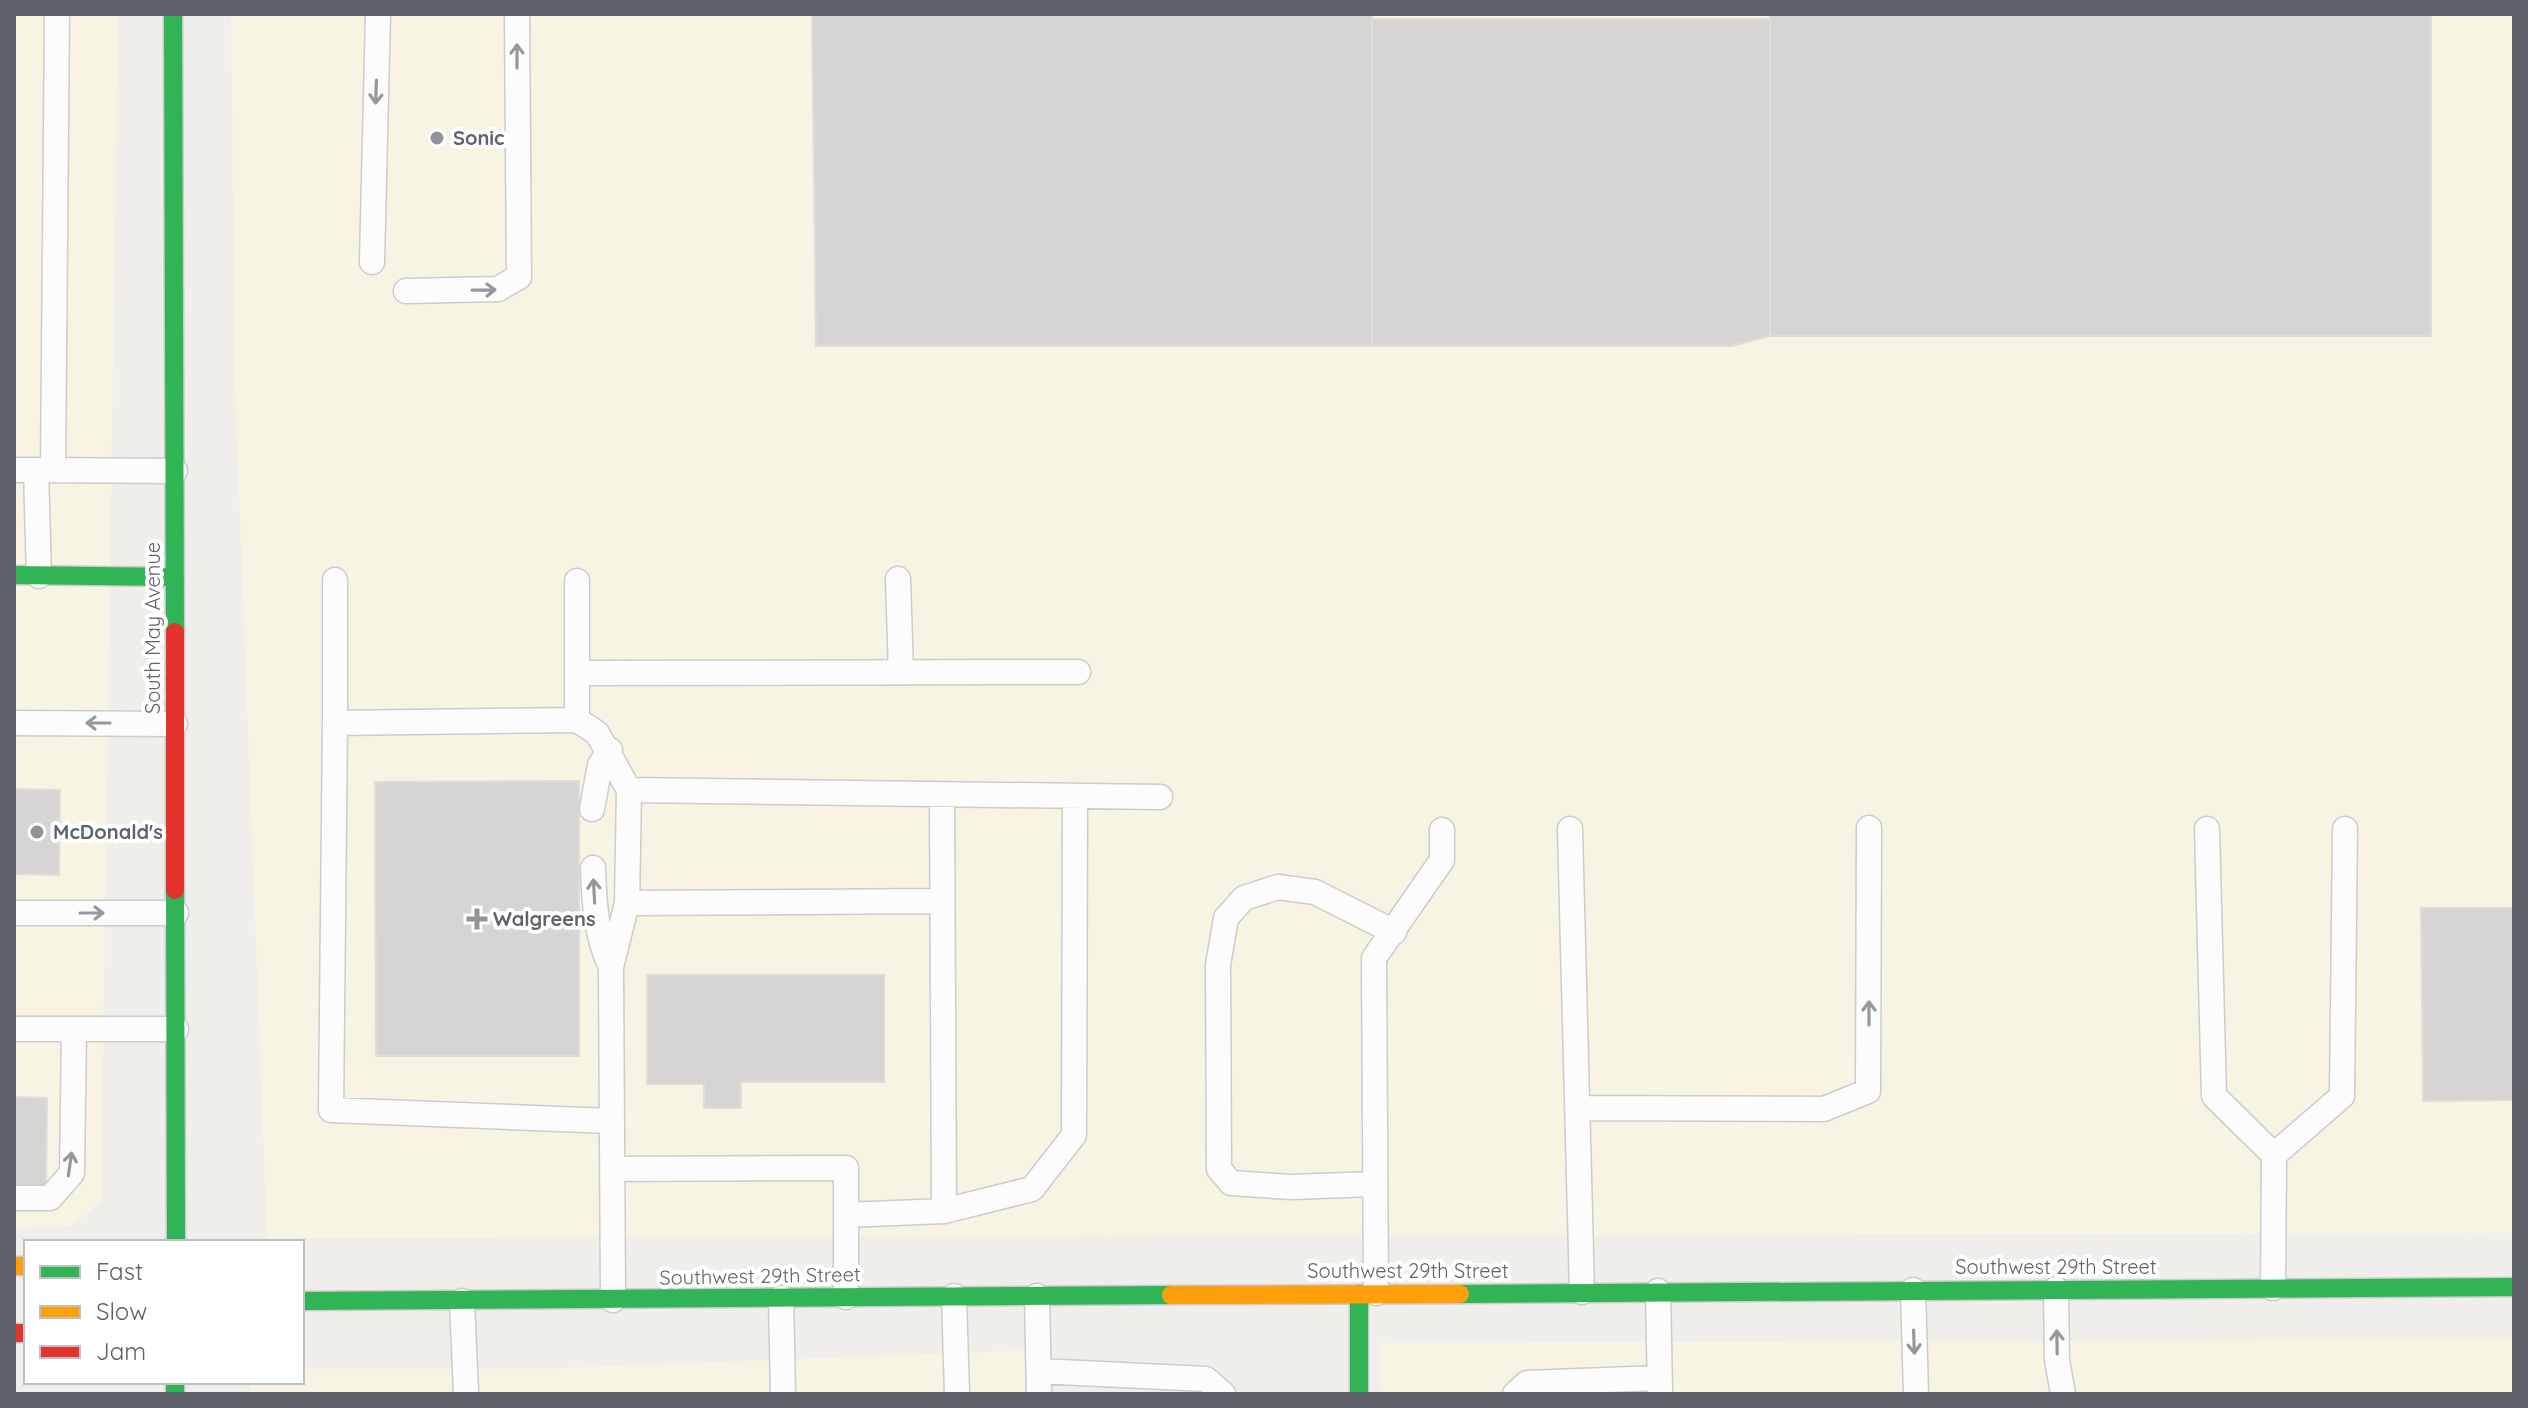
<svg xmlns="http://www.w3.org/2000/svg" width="2528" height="1408" viewBox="0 0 2528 1408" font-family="Quicksand,sans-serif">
  <rect width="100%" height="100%" fill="#efeeea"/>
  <path fill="#f7f4e4" d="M14,14H118L101,1203L70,1226L14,1229Z
    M231,14H2514V1233L267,1238L235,388Z
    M2514,1339V1394H1380L1379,1343Z
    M1035,1350L1034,1394H250V1382H302V1369H530Z"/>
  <path fill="#d6d5d3" stroke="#deddd9" stroke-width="2" d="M812,14H1372V346H816Z
    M1770,14H2431V336H1770Z
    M1372,19H1770V336L1732,346H1372Z
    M579,781V1056H376L375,782Z
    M14,789L60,790L59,875L14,874Z
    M2421,908H2514V1100L2423,1101Z
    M647,975H884V1082H741V1108H704V1084H647Z
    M14,1097L47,1098L46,1186L14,1185Z"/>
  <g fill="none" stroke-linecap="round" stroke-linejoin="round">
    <defs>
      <path id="lane" d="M372,262L378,14
        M406,291L498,289L519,277L517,14
        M14,470H36L39,576
        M38,470L175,471
        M53,470L57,14
        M898,579L901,672
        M335,580V723
        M577,673L1078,672
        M577,720V581
        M14,723L175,724
        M629,790L1160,797
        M942,795L944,1211L1032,1189L1074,1135L1075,797
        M592,809L600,765L610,750
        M1570,829L1582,1292
        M2207,829L2214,1096L2274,1155
        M593,868C594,902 596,936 611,967
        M627,903L941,901
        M14,913H176
        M14,1029H176
        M1577,1108L1824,1109L1868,1091L1869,828
        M610,1121L331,1110L335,723L577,720L597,733L629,790L627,903L611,967L613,1300
        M613,1169L846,1168V1297
        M1374,1184L1291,1187L1231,1183L1219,1169L1218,965L1226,918L1244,898L1278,887L1315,892L1394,932
        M14,1198H50L72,1173L74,1029
        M846,1215L944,1211
        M2273,1288L2274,1155L2342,1096L2345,829
        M2056,1289L2057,1360L2063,1394
        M1913,1290L1916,1394
        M1658,1291L1660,1392
        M1376,1293L1374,958L1442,860V830
        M954,1296L957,1394
        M1037,1296L1039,1394
        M781,1298L783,1394
        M462,1301L466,1394
        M1039,1371L1206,1379L1223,1394
        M1515,1394L1527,1383L1659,1378"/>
      <path id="fast" d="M173,14L175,632
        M14,575L175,577
        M175,890L176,1242
        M1359,1294V1394
        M1460,1294L2514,1287
        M302,1301L1171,1295
        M175,1382V1394"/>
      <path id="slow" d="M14,1266H26
        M1171,1295L1460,1294"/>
      <path id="jam" d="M175,632V890
        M14,1333H26"/>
    </defs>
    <use href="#lane" stroke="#cbcccc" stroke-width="27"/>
    <use href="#fast" stroke="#cacacb" stroke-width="21"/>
    <use href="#slow" stroke="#cacacb" stroke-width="21"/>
    <use href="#jam" stroke="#cacacb" stroke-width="21"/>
    <use href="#lane" stroke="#fdfcfc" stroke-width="24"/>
    <use href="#fast" stroke="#30b455" stroke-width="18"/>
    <use href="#slow" stroke="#ff9f0a" stroke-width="18"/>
    <use href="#jam" stroke="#e5322d" stroke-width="18"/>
  </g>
  <defs><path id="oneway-shaft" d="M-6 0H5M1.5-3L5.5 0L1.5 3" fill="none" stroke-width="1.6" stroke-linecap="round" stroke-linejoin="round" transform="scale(2)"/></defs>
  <g stroke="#96989c">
    <use href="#oneway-shaft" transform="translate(517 56) rotate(-90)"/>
    <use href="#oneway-shaft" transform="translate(376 92) rotate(92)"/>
    <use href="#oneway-shaft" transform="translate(484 290) rotate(-1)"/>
    <use href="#oneway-shaft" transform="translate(98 723) rotate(-180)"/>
    <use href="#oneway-shaft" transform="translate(594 891) rotate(-93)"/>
    <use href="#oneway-shaft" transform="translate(92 913)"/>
    <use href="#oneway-shaft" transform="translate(1869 1013) rotate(-90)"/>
    <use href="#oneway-shaft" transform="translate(70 1164) rotate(-82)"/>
    <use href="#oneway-shaft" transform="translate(1914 1342) rotate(88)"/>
    <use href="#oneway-shaft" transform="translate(2057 1342) rotate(-91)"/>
  </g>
  <g fill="#919396" stroke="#fff" stroke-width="3">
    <circle cx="437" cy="138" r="8"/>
    <circle cx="37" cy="832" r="8"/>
    <path d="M473 907h8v8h8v8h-8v8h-8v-8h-8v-8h8z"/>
  </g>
  <g text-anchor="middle" stroke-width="8" stroke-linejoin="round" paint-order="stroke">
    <g font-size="20" font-weight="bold" fill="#5f6268" stroke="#fff" text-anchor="start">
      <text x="453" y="145">Sonic</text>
      <text x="53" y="839">McDonald's</text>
      <text x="493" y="926">Walgreens</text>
    </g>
    <g font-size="20" fill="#5f6268" stroke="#fff">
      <text transform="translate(153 628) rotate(-90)" y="7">South May Avenue</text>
      <text x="2056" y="1274">Southwest 29th Street</text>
      <text x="1408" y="1278">Southwest 29th Street</text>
      <text transform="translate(760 1276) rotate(-1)" y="7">Southwest 29th Street</text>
    </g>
  </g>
  <rect width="2528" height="1408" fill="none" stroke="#5f6268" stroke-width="32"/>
  <rect x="24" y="1240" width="280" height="144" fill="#ffffff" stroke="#bfc0c3" stroke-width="2"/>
  <rect x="40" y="1266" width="40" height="12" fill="#30b455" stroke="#bfc0c3" stroke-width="2"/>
  <text x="96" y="1280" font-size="24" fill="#5f6268">Fast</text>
  <rect x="40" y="1306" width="40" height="12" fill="#ff9f0a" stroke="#bfc0c3" stroke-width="2"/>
  <text x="96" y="1320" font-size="24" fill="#5f6268">Slow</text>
  <rect x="40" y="1346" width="40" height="12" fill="#e5322d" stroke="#bfc0c3" stroke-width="2"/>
  <text x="96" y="1360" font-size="24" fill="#5f6268">Jam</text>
</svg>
